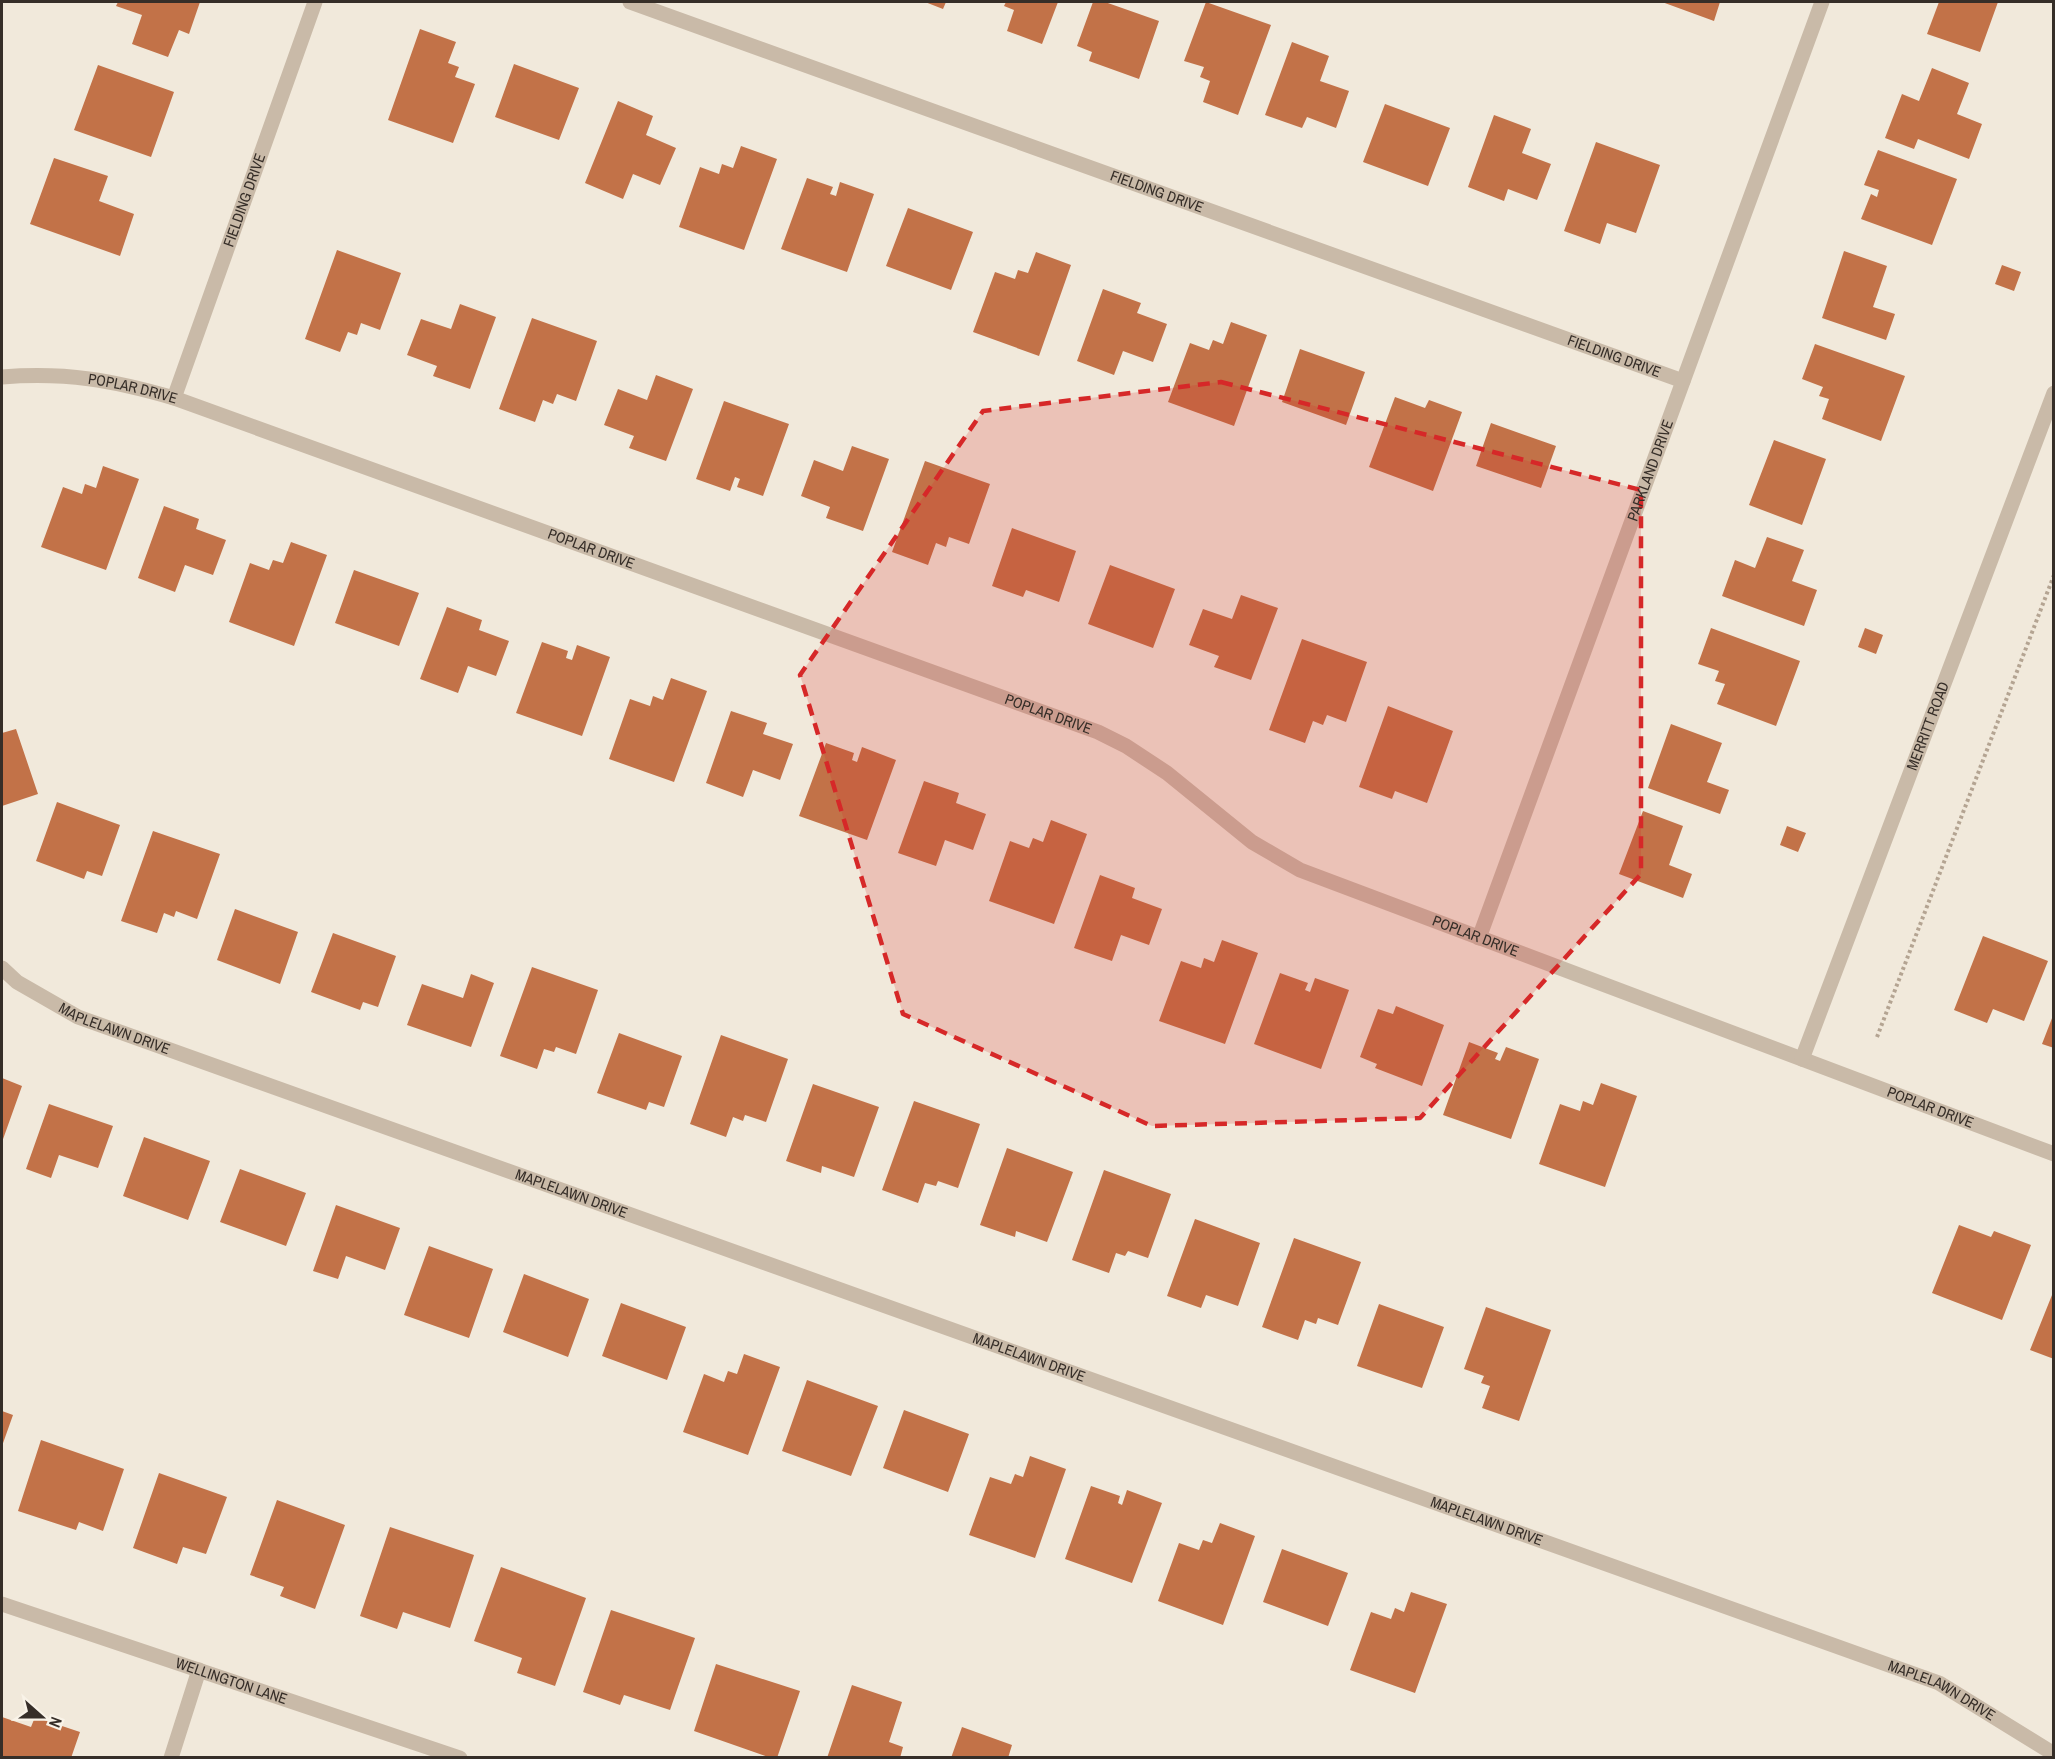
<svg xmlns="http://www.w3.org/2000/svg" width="2055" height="1759" viewBox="0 0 2055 1759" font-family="'Archivo Narrow',sans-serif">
  <rect width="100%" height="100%" fill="#f1e9db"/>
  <path fill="#c27248" d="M118,2H200L189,34L179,30L168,57L132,44L142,15L116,6Z
    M925,2H946L943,9Z
    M1006,2H1058L1042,44L1007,31L1014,10L1004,6Z
    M1093,2H1105L1159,21L1139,79L1089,61L1092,52L1077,46Z
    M1206,2L1271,25L1238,115L1203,102L1210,81L1200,77L1204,67L1184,61Z
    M1662,2H1720L1714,21Z
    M1939,2H1998L1980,52L1927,34Z
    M420,29L456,42L448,63L459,67L455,77L475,84L453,143L388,120Z
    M1292,42L1329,56L1320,81L1349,91L1336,128L1307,117L1302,128L1265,115Z
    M514,64L579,88L559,140L495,117Z
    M98,65L174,92L151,157L74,130Z
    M1932,68L1969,83L1957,114L1982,124L1969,159L1918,139L1914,149L1885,138L1902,94L1919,101Z
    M618,101L653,116L646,135L676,148L660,185L633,174L623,199L585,183Z
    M1385,104L1450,128L1428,186L1363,162Z
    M1494,115L1531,129L1522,153L1551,164L1537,200L1508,189L1504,201L1468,187Z
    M1596,142L1660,165L1636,233L1607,223L1600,244L1564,231Z
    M741,146L777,159L744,250L679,227L700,167L719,174L722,164L733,168Z
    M1878,150L1957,179L1932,245L1861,219L1871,194L1877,197L1879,190L1864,185Z
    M54,158L108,176L99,201L134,214L120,256L30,224Z
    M807,178L833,187L830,194L836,196L840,182L874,194L847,272L781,249Z
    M908,208L973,232L951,290L886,266Z
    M337,250L401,273L380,330L361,323L357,335L348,332L340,352L305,339Z
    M1844,251L1887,266L1873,307L1895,314L1886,340L1822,318Z
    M1036,252L1071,265L1039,356L973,332L995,272L1015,279L1018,270L1028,273Z
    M2002,265L2021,272L2014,291L1995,284Z
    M1103,289L1141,303L1137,313L1167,324L1153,362L1123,351L1114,375L1077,361Z
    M460,304L496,317L470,389L433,376L437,366L407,355L421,319L451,329Z
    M532,318L597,341L576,401L557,394L553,404L543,400L535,422L499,409Z
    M1231,322L1267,335L1234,426L1168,402L1190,343L1209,350L1213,340L1223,344Z
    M1815,344L1905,376L1881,441L1822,419L1829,399L1819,396L1823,387L1802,379Z
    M1300,349L1365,372L1346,425L1282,402Z
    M656,375L693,389L666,461L629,448L634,436L604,425L618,389L647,400Z
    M1395,397L1425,408L1429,400L1462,412L1433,491L1369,467Z
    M724,401L789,424L763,496L737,487L740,479L735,477L730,491L696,479Z
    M1491,423L1556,446L1541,488L1476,466Z
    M1774,440L1826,459L1802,525L1749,505Z
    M852,446L889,459L863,531L826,518L830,507L801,496L814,460L843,471Z
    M925,461L990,484L969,544L949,537L946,547L936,543L928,565L892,552Z
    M103,466L139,479L106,570L41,547L63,487L82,494L85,484L96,488Z
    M164,506L199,519L196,529L226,540L213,575L185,565L175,592L138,578Z
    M1012,528L1076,551L1059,602L1026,590L1023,597L992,586Z
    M1767,537L1804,550L1792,581L1817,590L1804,626L1722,596L1735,560L1755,568Z
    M291,542L327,555L294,646L229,622L250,563L269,570L273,560L283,563Z
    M1110,565L1175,589L1153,648L1088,624Z
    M354,570L419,593L399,646L335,623Z
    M1241,595L1278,608L1251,680L1214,667L1219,656L1189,645L1203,609L1232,619Z
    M447,607L482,620L479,630L509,641L496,676L468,666L458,693L420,679Z
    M1711,628L1800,661L1776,726L1717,704L1725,684L1715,681L1719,671L1698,664Z
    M1865,628L1883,635L1876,654L1858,647Z
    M1302,639L1367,662L1346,722L1327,715L1323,725L1313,721L1305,743L1269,730Z
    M542,642L568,651L566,658L572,660L577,645L610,657L582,736L516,713Z
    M671,678L707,691L674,782L609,759L630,699L650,706L653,696L663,700Z
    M1388,706L1453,731L1427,803L1395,791L1392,799L1359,787Z
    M731,711L767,723L763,734L793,744L780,780L753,770L743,797L706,783Z
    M1671,724L1722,743L1707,782L1729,790L1720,814L1648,788Z
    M16,729L38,794L2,806V733Z
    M826,743L854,753L852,760L857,762L862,747L896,760L867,840L799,816Z
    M924,781L959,793L956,803L986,814L973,850L945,840L936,866L898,853Z
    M57,802L120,825L102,876L87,871L84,879L36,861Z
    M1643,811L1683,826L1669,865L1692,874L1683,898L1619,874Z
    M1051,820L1087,834L1054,924L989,901L1010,841L1029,848L1033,838L1043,842Z
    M1787,826L1806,833L1798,852L1780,845Z
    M153,831L220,854L197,919L176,911L174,917L164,913L157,933L121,921Z
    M1100,875L1135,888L1132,898L1162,909L1149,945L1121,935L1112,961L1074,948Z
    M235,909L298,932L280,984L217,960Z
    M333,933L396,956L378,1007L363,1002L360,1010L311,992Z
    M1983,936L2048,961L2024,1021L1993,1009L1987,1023L1954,1010Z
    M1222,940L1258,953L1225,1044L1159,1021L1181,961L1201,968L1204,958L1214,962Z
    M532,967L598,990L576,1054L556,1047L554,1052L544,1049L537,1069L500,1056Z
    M1280,973L1308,983L1305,990L1310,992L1315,978L1349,990L1321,1069L1254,1044Z
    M471,974L494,983L471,1047L407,1025L422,984L463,998Z
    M1396,1006L1444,1025L1422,1086L1375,1068L1377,1064L1360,1057L1378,1009L1393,1014Z
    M2054,1013V1048L2042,1044Z
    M619,1033L682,1056L664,1107L649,1102L646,1110L597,1093Z
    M721,1035L788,1059L766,1122L745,1115L743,1121L733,1117L726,1137L690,1124Z
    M1469,1042L1498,1053L1495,1059L1500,1061L1506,1047L1539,1059L1511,1139L1443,1115Z
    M2,1078L22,1086L2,1142Z
    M1601,1083L1637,1096L1605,1187L1539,1164L1560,1104L1580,1111L1583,1101L1593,1105Z
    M813,1084L879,1107L854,1177L822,1166L821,1173L786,1161Z
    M914,1101L980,1124L958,1188L938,1181L936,1186L925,1183L918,1203L882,1190Z
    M49,1104L113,1126L98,1168L59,1155L51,1178L26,1169Z
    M144,1137L210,1161L188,1220L123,1196Z
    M1007,1148L1073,1172L1047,1242L1016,1231L1015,1237L980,1225Z
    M240,1169L306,1193L286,1246L220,1222Z
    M1104,1170L1171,1194L1148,1258L1128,1251L1125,1256L1116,1253L1109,1273L1072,1260Z
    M336,1205L400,1228L385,1270L346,1256L338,1279L313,1271Z
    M1195,1219L1260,1243L1238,1306L1206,1295L1201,1308L1167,1296Z
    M1959,1225L1991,1237L1994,1231L2031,1245L2002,1320L1932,1293Z
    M1294,1238L1361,1262L1338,1325L1318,1318L1316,1324L1305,1320L1298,1340L1262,1327Z
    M429,1246L493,1269L469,1338L404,1315Z
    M524,1274L589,1299L568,1357L503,1332Z
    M2054,1290V1359L2030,1350Z
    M621,1303L686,1327L667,1380L602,1356Z
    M1379,1304L1444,1327L1422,1388L1357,1366Z
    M1486,1307L1551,1330L1519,1421L1482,1408L1490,1386L1481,1383L1484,1376L1464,1369Z
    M744,1354L780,1367L748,1455L683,1432L704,1374L724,1382L728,1371L737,1374Z
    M807,1380L878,1406L851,1476L782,1451Z
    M904,1410L969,1434L948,1492L883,1468Z
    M2,1411L13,1415L2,1446Z
    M41,1440L124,1469L103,1531L79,1522L76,1530L18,1511Z
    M1030,1456L1066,1469L1035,1558L969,1535L990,1477L1011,1484L1015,1474L1023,1477Z
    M159,1473L227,1497L206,1554L183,1547L177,1564L133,1548Z
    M1091,1486L1120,1496L1118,1503L1122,1505L1127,1490L1162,1503L1132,1583L1065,1559Z
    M277,1500L345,1525L315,1609L280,1596L284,1587L250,1575Z
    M1220,1523L1255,1536L1223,1625L1158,1601L1179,1543L1199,1550L1203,1540L1212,1543Z
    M390,1527L474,1555L450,1628L403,1612L397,1629L360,1616Z
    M1282,1549L1348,1573L1328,1626L1263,1602Z
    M501,1567L586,1598L555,1686L517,1673L522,1658L474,1641Z
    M1411,1592L1447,1604L1415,1693L1350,1670L1371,1612L1391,1619L1395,1608L1404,1612Z
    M611,1610L695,1638L670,1710L624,1695L620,1705L583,1692Z
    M716,1664L800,1691L777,1758H771L694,1731Z
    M852,1685L902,1702L889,1742L903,1747L900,1758H827Z
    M2,1717L31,1727L35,1717L80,1732L71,1758H2Z
    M962,1727L1012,1745L1008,1758H951Z"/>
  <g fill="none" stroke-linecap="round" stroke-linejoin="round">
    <path stroke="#b4a492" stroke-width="4" stroke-dasharray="3 3" stroke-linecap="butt" d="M1877,1037L2054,575"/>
    <g stroke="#c9baa8" stroke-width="15">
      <path id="s1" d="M630,2L1683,381"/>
      <path id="s2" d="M2,377C66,372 112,380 174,398L1098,732L1126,746L1167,773L1252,842L1300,870L2054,1154"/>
      <path id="s3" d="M174,398L315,2"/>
      <path id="s4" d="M1479,938L1822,2"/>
      <path id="s5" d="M2,968L17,982L78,1017L1939,1683L2054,1754"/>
      <path id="s6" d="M1802,1059L2054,393"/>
      <path id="s7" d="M2,1604L460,1758"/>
      <path d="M171,1758L199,1670"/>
    </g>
  </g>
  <path fill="#d62828" fill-opacity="0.2" stroke="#d62828" stroke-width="4.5" stroke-dasharray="12 8" stroke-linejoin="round" d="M1221,382L1641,490V874L1420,1118L1152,1126L903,1014L800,675L983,411Z"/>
  <g text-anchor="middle" stroke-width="4.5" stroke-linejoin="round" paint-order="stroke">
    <g font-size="15" fill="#362e28" stroke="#f9f3e8">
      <text dy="5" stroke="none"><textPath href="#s1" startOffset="560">FIELDING DRIVE</textPath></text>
      <text dy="5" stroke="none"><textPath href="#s3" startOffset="210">FIELDING DRIVE</textPath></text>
      <text dy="5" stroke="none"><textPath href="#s1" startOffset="1046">FIELDING DRIVE</textPath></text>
      <text dy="5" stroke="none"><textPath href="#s2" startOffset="132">POPLAR DRIVE</textPath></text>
      <text dy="5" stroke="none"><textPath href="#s4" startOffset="498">PARKLAND DRIVE</textPath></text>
      <text dy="5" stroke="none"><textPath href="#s2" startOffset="618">POPLAR DRIVE</textPath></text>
      <text dy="5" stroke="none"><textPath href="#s2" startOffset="1104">POPLAR DRIVE</textPath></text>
      <text dy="5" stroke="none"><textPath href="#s6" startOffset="356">MERRITT ROAD</textPath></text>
      <text dy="5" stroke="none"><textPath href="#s2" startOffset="1590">POPLAR DRIVE</textPath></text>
      <text dy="5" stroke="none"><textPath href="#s5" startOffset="129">MAPLELAWN DRIVE</textPath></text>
      <text dy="5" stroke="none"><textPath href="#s2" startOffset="2076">POPLAR DRIVE</textPath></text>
      <text dy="5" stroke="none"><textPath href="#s5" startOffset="615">MAPLELAWN DRIVE</textPath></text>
      <text dy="5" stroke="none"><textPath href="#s5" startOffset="1101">MAPLELAWN DRIVE</textPath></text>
      <text dy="5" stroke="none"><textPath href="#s5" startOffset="1587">MAPLELAWN DRIVE</textPath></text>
      <text dy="5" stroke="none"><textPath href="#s7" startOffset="242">WELLINGTON LANE</textPath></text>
      <text dy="5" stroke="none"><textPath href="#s5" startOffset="2073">MAPLELAWN DRIVE</textPath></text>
    </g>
  </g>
  <rect width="2055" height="1759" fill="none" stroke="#362e28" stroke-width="6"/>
  <g transform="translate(42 1717) rotate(111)" stroke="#f9f3e8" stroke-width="4.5" paint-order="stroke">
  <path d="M0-4.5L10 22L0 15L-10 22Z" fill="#362e28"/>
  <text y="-9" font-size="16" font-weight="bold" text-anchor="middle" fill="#362e28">N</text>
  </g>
</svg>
